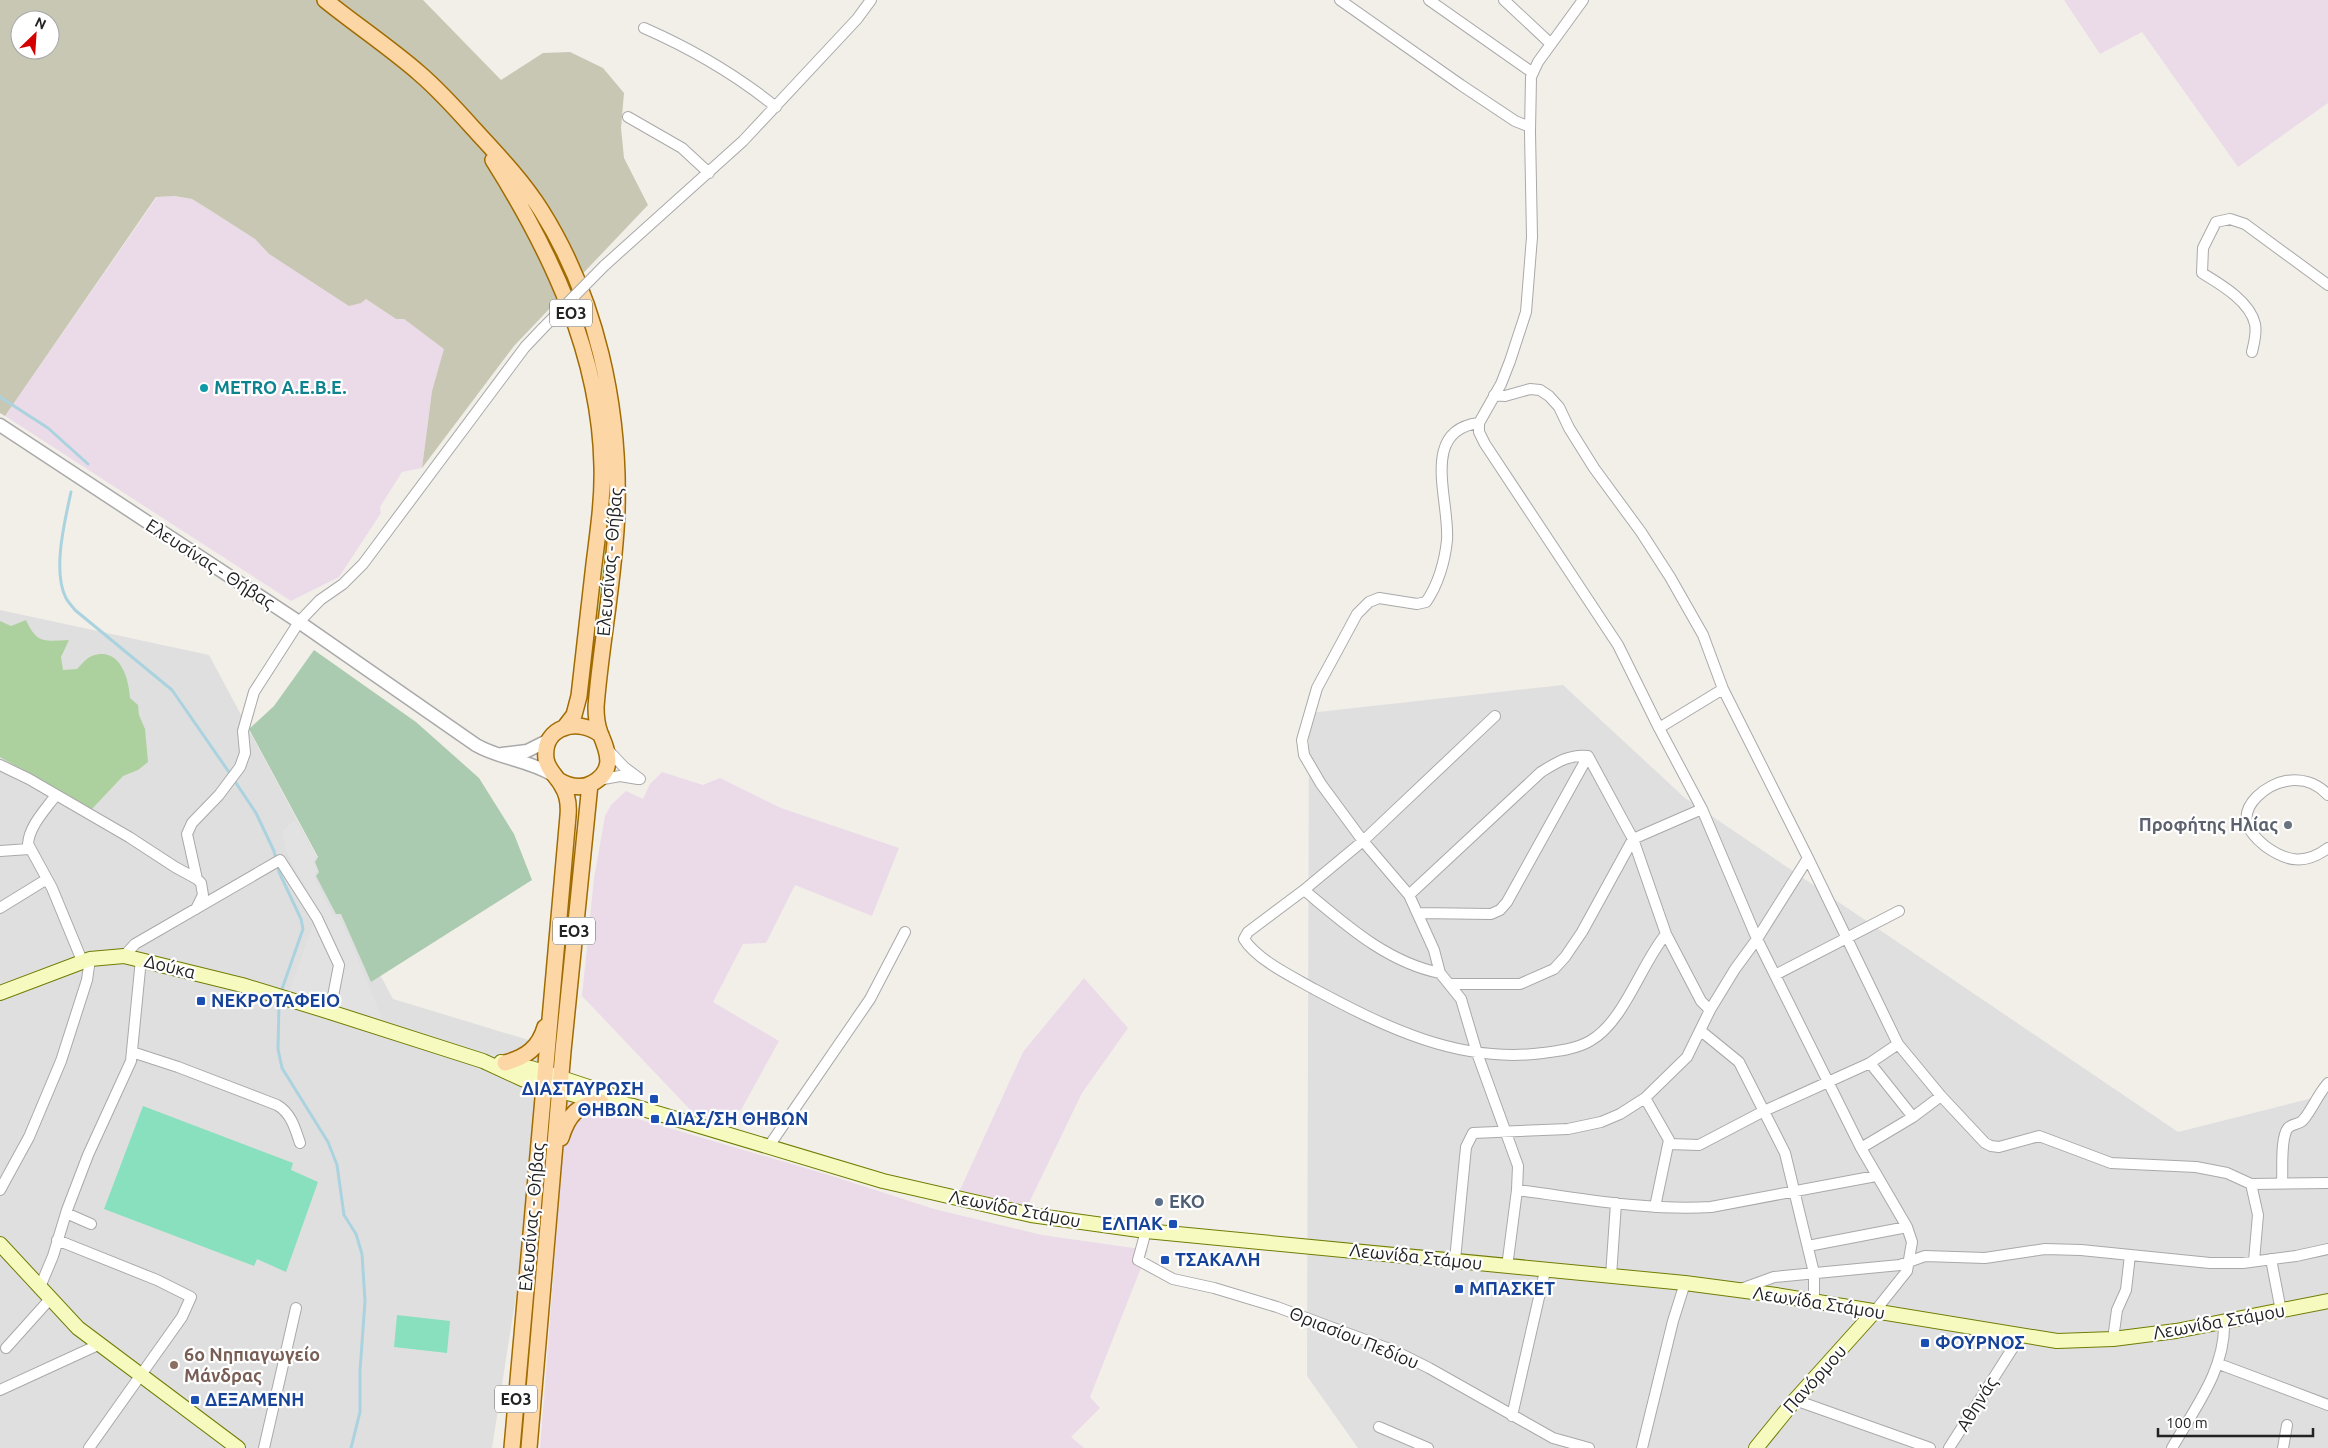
<svg xmlns="http://www.w3.org/2000/svg" width="2328" height="1448" viewBox="0 0 2328 1448" font-family="Ubuntu,sans-serif">
  <rect width="100%" height="100%" fill="#f2efe9"/>
  <path fill="#e0dfdf" d="M0,610L209,655L393,999L555,1048L492,1448H0Z
    M1563,685L1685,798L2178,1132L2328,1094V1448H1358L1307,1376L1309,713Z"/>
  <path fill="#ebdbe8" d="M2064,0H2328V103L2238,167L2142,32L2100,54Z
    M173,196L192,199L205,207L255,239L269,254L349,305L366,299L396,319H404L445,349L432,391L422,468L402,472L380,507L381,513L339,577L291,601L5,416L157,197Z
    M662,772L703,785L720,778L781,808L899,848L872,916L795,885L766,943L743,944L713,1002L779,1041L741,1110L699,1119L582,996L594,878L605,816L611,805L626,791L643,799L650,784Z
    M1084,978L1128,1028L1082,1093L1027,1207L960,1190L1023,1052Z
    M567,1098L829,1175L934,1209L1042,1235L1148,1250L1090,1397L1100,1408L1071,1437L1084,1448H540Z"/>
  <path fill="#c7c7b4" fill-rule="evenodd" d="M0,0H423L501,80L543,53L570,52L603,68L624,93L621,128L624,158L648,205L514,346L422,468L432,391L444,349L404,319H396L366,299L361,303L349,306L269,254L255,239L205,207L192,199L174,196L156,197L5,416L0,413ZM20,20H50V50H20Z"/>
  <path fill="#cdebb0" d="M603,533L610,534L590,702H584Z"/>
  <path fill="#add19e" d="M26,620C37,644 44,641 69,640L61,657L63,670L77,669C81,665 86,658 92,656C119,646 129,677 130,698L138,705L139,715L145,729L148,762L138,770L123,776L91,810L0,757V621L11,626Z"/>
  <path fill="#aacbaf" d="M314,650L416,722L479,778L514,834L532,880L371,982L341,914H336L316,876L319,872L315,862L318,857L249,729L274,706Z"/>
  <path fill="#88e0be" d="M143,1106L293,1163L291,1170L318,1182L286,1272L257,1259L254,1266L104,1209Z
    M397,1315L450,1321L447,1353L394,1347Z"/>
  <path fill="#e2e2e2" d="M295,820L316,856L313,862L317,870L314,877L333,915L341,919L383,1020L289,992L314,922L322,918L286,851L282,831Z"/>
  <g fill="none" stroke-linecap="round" stroke-linejoin="round">
    <path stroke="#aad3df" stroke-width="3" d="M0,397L48,428L88,464
      M71,492C65,520 52,571 66,598C68,602 72,606 75,610L172,690L231,775
      M234,780L256,813L274,851L279,872L301,919L303,929L282,989
      M279,1004L278,1049L282,1068L328,1142L337,1165L344,1215L356,1234L362,1254L365,1301L360,1371V1412L351,1448"/>
    <defs>
      <path id="minor" d="M1340,0L1461,85L1515,121L1530,127
        M1429,0L1533,73
        M1504,0L1551,44
        M1583,0L1538,62L1531,77L1530,132L1532,237L1526,312L1510,361L1501,384L1479,423V432L1485,444L1618,645L1659,728L1702,809L1757,939L1861,1148L1907,1227L1912,1242L1907,1271L1875,1311
        M644,28C692,49 735,74 776,107
        M628,117L682,148L709,173
        M604,266L743,141L857,19L871,0
        M2252,352C2254,343 2257,333 2255,324C2250,301 2220,284 2202,273L2203,248L2216,222L2230,219L2245,224L2328,285
        M1494,395L1505,396L1530,389L1540,390L1549,396L1559,407L1569,428L1594,468L1641,532L1670,577L1703,635L1723,689L1808,858L1898,1044L1941,1096L1985,1143L1991,1146L1999,1147L2039,1136L2111,1163L2196,1167L2227,1173L2251,1184L2328,1183
        M1479,423C1419,430 1450,501 1447,540C1445,561 1438,585 1426,602L1417,604L1379,598L1369,602L1357,614L1317,688L1302,740L1304,755L1321,784L1363,841L1409,895L1434,950L1440,973L1461,999L1477,1053L1518,1166L1517,1190L1507,1267
        M1495,716L1363,841L1304,890L1248,932L1244,939C1257,960 1293,977 1314,989C1385,1027 1459,1064 1543,1053C1559,1051 1576,1049 1590,1041C1624,1022 1641,964 1666,934
        M1659,728L1723,689
        M608,750L624,767L640,779
        M0,765L29,779L129,837L175,867L197,879L201,883L203,895L196,909
        M598,780L620,776L638,779
        M56,795C46,809 29,826 28,844L52,888L83,963
        M2328,795C2317,783 2302,778 2286,781C2268,784 2240,804 2248,826C2251,834 2259,841 2265,846C2287,862 2305,865 2328,848
        M0,851L29,849
        M197,879L187,834L192,823L219,795L240,767L245,753L243,731L254,692L299,622L320,600L343,584L363,564L525,347L543,328
        M1304,890C1345,924 1386,962 1440,973
        M1409,895L1541,772C1556,763 1569,754 1588,756L1633,839L1666,934L1701,1001L1710,1010
        M0,908L47,879
        M1418,913L1491,914L1500,910L1507,902L1588,756
        M124,956L135,944L280,860L317,918L339,965L330,1012
        M1775,975L1899,911
        M1451,984H1520L1554,969L1565,957L1582,932L1633,839L1702,809
        M1701,1031L1739,1062L1785,1153L1814,1273V1301
        M132,1052L178,1067L277,1105C291,1113 295,1128 300,1143
        M1870,1063L1913,1117
        M1645,1098L1669,1140L1655,1207
        M1669,1144L1699,1145L1764,1111L1870,1063L1898,1044
        M769,1146L870,999L905,932
        M1861,1148L1913,1117L1941,1096
        M2282,1183C2283,1170 2280,1138 2288,1128C2293,1123 2300,1125 2304,1119C2313,1108 2318,1094 2328,1083
        M2251,1184L2258,1215L2254,1261
        M0,1190L29,1137L61,1061L87,980L90,959
        M1517,1190C1581,1198 1646,1211 1711,1207L1876,1176
        M66,1213L91,1224
        M1146,1231L1138,1260L1173,1279L1214,1288L1277,1307L1395,1351L1429,1368L1553,1438L1589,1448
        M57,1240L157,1280L191,1297L182,1317L89,1448
        M1808,1246L1907,1227
        M2271,1259L2281,1311
        M1455,1260L1466,1147L1473,1133L1568,1129L1601,1122L1620,1114L1645,1098L1687,1057L1710,1010L1735,969L1757,939L1808,858
        M1611,1276L1616,1203
        M40,1287L53,1256L67,1210L88,1155L131,1061L141,959
        M1741,1289L1774,1277L1900,1265L1925,1256L1985,1258L2045,1249L2081,1250L2210,1263H2243L2296,1256L2328,1249
        M2113,1339L2117,1310L2126,1290L2130,1255
        M6,1348L50,1299
        M2219,1364L2328,1405
        M0,1390L98,1345
        M1795,1400L1930,1448
        M1512,1416L1545,1271
        M1379,1427L1428,1448
        M264,1448L296,1308
        M1642,1448L1673,1321L1685,1283
        M1949,1448L2021,1335
        M2172,1448C2194,1409 2226,1369 2224,1322
        M2283,1448L2287,1425"/>
      <path id="tertiary" d="M0,425L299,622L476,745C500,759 529,760 553,775
        M502,754L527,751L551,739"/>
      <path id="secondary" d="M0,993L90,959L124,956L242,985L330,1012L483,1061L522,1079L560,1091L590,1099L633,1106L883,1181L1031,1215L1146,1231L1685,1283L1776,1295L2057,1341L2113,1339L2176,1331L2328,1301
        M501,1062L531,1068L604,1092L621,1100
        M0,1244L78,1328L238,1448
        M1756,1448L1795,1400L1875,1311"/>
      <path id="primary" d="M325,0C356,25 389,47 419,73C439,90 456,109 473,128C497,154 522,180 541,210C597,299 620,407 617,511C615,577 601,642 596,707C596,716 597,725 600,733C608,752 616,771 591,784C580,789 568,786 558,780
        M493,160C551,252 600,355 602,466C603,499 598,532 594,564C589,608 584,652 579,696L574,715L564,728
        M505,1063C526,1057 539,1048 545,1027
        M561,1138C568,1115 578,1104 601,1102
        M512,1448L568,816C569,805 568,795 562,786C557,776 548,771 546,759C542,726 579,717 601,735
        M529,1448L563,1051L590,784"/>
    </defs>
    <use href="#minor" stroke="#a9a9a9" stroke-width="12"/>
    <use href="#tertiary" stroke="#a9a9a9" stroke-width="15"/>
    <use href="#secondary" stroke="#707d05" stroke-width="16"/>
    <use href="#primary" stroke="#a06b00" stroke-width="18"/>
    <use href="#minor" stroke="#fff" stroke-width="10"/>
    <use href="#tertiary" stroke="#fff" stroke-width="12"/>
    <use href="#secondary" stroke="#f7fabf" stroke-width="14"/>
    <use href="#primary" stroke="#fcd6a4" stroke-width="15"/>
    <defs>
      <path id="minor-bridge" d="M543,328L604,266"/>
    </defs>
    <use href="#minor-bridge" stroke="#a9a9a9" stroke-width="12" stroke-linecap="butt"/>
    <use href="#minor-bridge" stroke="#fff" stroke-width="10"/>
  </g>
  <circle fill="#0f9aa8" stroke="#fff" stroke-width="2" cx="204" cy="388" r="5"/>
  <circle fill="#6b7280" stroke="#fff" stroke-width="2" cx="2288" cy="825" r="5"/>
  <g fill="#1a4fb4" stroke="#fff" stroke-width="2">
    <rect x="196" y="996" width="10" height="10" rx="2.5"/>
    <rect x="649" y="1094" width="10" height="10" rx="2.5"/>
    <rect x="650" y="1114" width="10" height="10" rx="2.5"/>
    <rect x="1168" y="1219" width="10" height="10" rx="2.5"/>
    <rect x="1160" y="1255" width="10" height="10" rx="2.5"/>
    <rect x="1454" y="1284" width="10" height="10" rx="2.5"/>
    <rect x="1920" y="1338" width="10" height="10" rx="2.5"/>
    <rect x="190" y="1395" width="10" height="10" rx="2.5"/>
  </g>
  <circle fill="#5c6f8a" stroke="#fff" stroke-width="2" cx="1159" cy="1202" r="5"/>
  <circle fill="#8d6e63" stroke="#fff" stroke-width="2" cx="174" cy="1365" r="5"/>
  <g text-anchor="middle" stroke-width="4.5" stroke-linejoin="round" paint-order="stroke">
    <g fill="#fff" stroke="#646464" stroke-width="1">
      <rect x="550" y="299.5" width="42" height="27" rx="4"/>
      <rect x="553" y="917.5" width="42" height="27" rx="4"/>
      <rect x="495" y="1385.5" width="42" height="27" rx="4"/>
    </g>
    <g font-size="16" font-weight="bold" fill="#222">
      <text x="571" y="319">ΕΟ3</text>
      <text x="574" y="937">ΕΟ3</text>
      <text x="516" y="1405">ΕΟ3</text>
    </g>
    <g font-size="18" font-weight="bold" fill="#0d838f" stroke="#fff" text-anchor="start">
      <text x="214" y="394">METRO Α.Ε.Β.Ε.</text>
    </g>
    <g font-size="18" fill="#222" stroke="#fff">
      <text transform="translate(610 562) rotate(-85)" y="6">Ελευσίνας - Θήβας</text>
      <text transform="translate(210 564) rotate(33)" y="6">Ελευσίνας - Θήβας</text>
      <text transform="translate(170 967) rotate(14)" y="6">Δούκα</text>
      <text transform="translate(1015 1209) rotate(11)" y="6">Λεωνίδα Στάμου</text>
      <text transform="translate(532 1217) rotate(-85)" y="6">Ελευσίνας - Θήβας</text>
      <text transform="translate(1416 1257) rotate(6)" y="6">Λεωνίδα Στάμου</text>
      <text transform="translate(1819 1303) rotate(9)" y="6">Λεωνίδα Στάμου</text>
      <text transform="translate(2219 1322) rotate(-10)" y="6">Λεωνίδα Στάμου</text>
      <text transform="translate(1354 1338) rotate(22)" y="6">Θριασίου Πεδίου</text>
      <text transform="translate(1815 1379) rotate(-48)" y="6">Πανόρμου</text>
      <text transform="translate(1977 1404) rotate(-58)" y="6">Αθηνάς</text>
    </g>
    <g font-size="18" font-weight="bold" fill="#5b616d" stroke="#fff" text-anchor="end">
      <text x="2278" y="831">Προφήτης Ηλίας</text>
    </g>
    <g font-size="18" font-weight="bold" fill="#164399" stroke="#fff" text-anchor="start">
      <text x="211" y="1007">ΝΕΚΡΟΤΑΦΕΙΟ</text>
      <text x="644" y="1095" text-anchor="end">ΔΙΑΣΤΑΥΡΩΣΗ<tspan x="644" dy="21">ΘΗΒΩΝ</tspan></text>
      <text x="665" y="1125">ΔΙΑΣ/ΣΗ ΘΗΒΩΝ</text>
      <text x="1163" y="1230" text-anchor="end">ΕΛΠΑΚ</text>
      <text x="1175" y="1266">ΤΣΑΚΑΛΗ</text>
      <text x="1469" y="1295">ΜΠΑΣΚΕΤ</text>
      <text x="1935" y="1349">ΦΟΥΡΝΟΣ</text>
      <text x="205" y="1406">ΔΕΞΑΜΕΝΗ</text>
    </g>
    <g font-size="18" font-weight="bold" fill="#4e5e75" stroke="#fff" text-anchor="start">
      <text x="1169" y="1208">EKO</text>
    </g>
    <g font-size="18" font-weight="bold" fill="#785e54" stroke="#fff" text-anchor="start">
      <text x="184" y="1361">6ο Νηπιαγωγείο<tspan x="184" dy="21">Μάνδρας</tspan></text>
    </g>
  </g>
  <g transform="translate(35 35) rotate(25)"><circle r="24" fill="#ffffff" stroke="#a7a7a7"/>
  <path d="M0-4L9 19L0 12L-9 19Z" fill="#d40000"/>
  <text y="-8" font-size="14" font-weight="bold" text-anchor="middle" fill="#222222">N</text>
  </g>
  <path d="M2158 1428v8h155v-8" fill="none" stroke="#222222" stroke-width="2.5"/>
  <text x="2166" y="1428" font-size="15" fill="#222222" stroke="#ffffff" stroke-width="4" paint-order="stroke">100 m</text>
</svg>
